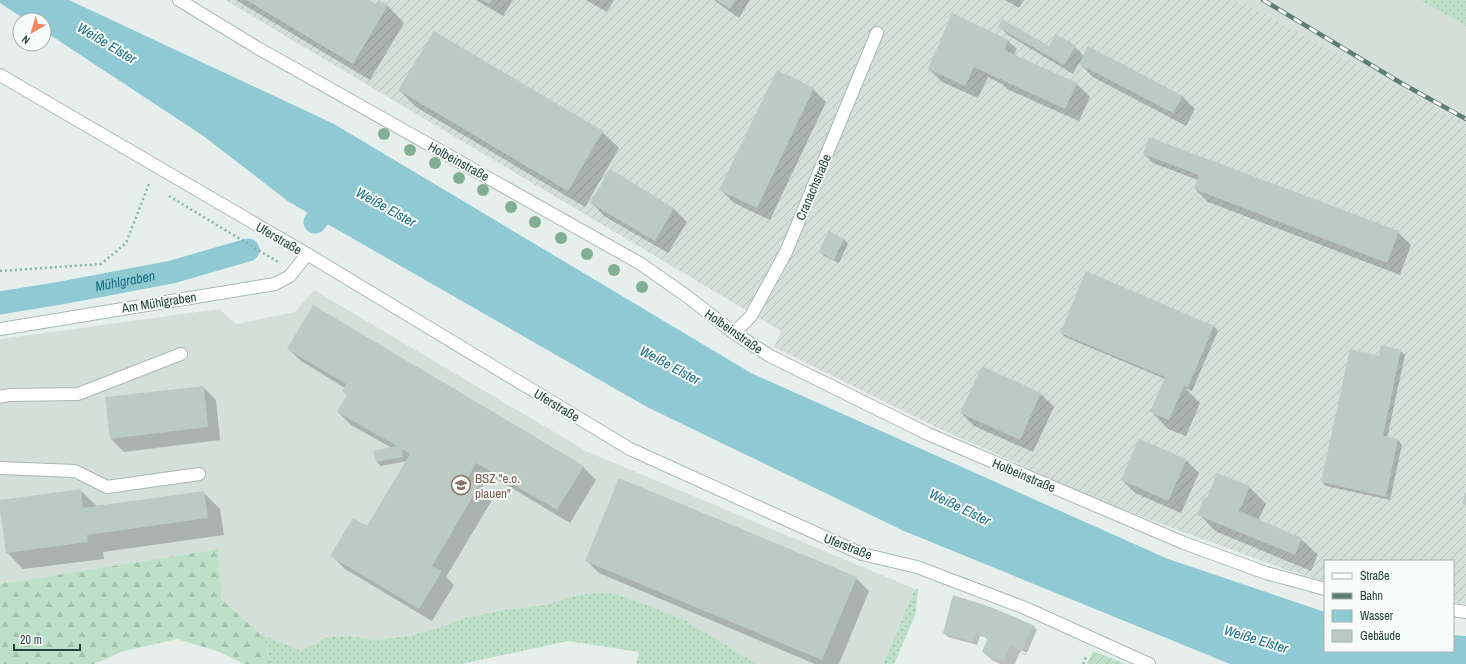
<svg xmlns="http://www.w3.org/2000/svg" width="1466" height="664" viewBox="0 0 1466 664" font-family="'Archivo Narrow',sans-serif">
  <defs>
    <pattern id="industrial-furrows" width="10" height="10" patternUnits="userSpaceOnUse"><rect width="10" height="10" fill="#d4dfda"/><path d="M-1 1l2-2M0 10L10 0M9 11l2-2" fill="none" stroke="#b6c1bc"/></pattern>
    <pattern id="grass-dots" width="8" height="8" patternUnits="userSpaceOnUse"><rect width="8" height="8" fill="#bfe0c8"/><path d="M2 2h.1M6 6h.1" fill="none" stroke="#a4c1ad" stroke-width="1.8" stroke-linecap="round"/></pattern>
    <pattern id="forest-firs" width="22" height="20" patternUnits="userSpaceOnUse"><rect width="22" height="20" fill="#bfe0c8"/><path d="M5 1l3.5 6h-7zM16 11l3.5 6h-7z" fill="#a4c1ad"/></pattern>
    <pattern id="garden-furrows" width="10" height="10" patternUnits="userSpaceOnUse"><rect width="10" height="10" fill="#bfe0c8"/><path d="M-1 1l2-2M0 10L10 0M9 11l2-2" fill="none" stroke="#a4c1ad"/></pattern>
  </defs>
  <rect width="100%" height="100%" fill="#e6efeb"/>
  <path fill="#d4dfda" d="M1238,0H1420L1466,26V123Z
    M314,290L588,452L915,589L883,664H757L683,619L620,595L601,592L574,596L545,605L504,610L463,618L444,626L409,636L373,640L351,636L327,637L301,651L259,633L222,600L218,549L0,584V339L219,309L236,324L295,312Z"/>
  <path fill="url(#industrial-furrows)" d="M225,0H1238L1466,123V604L1453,602V561H1325V582L1284,569L1110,505L940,429L774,347L781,331Z"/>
  <path fill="url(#grass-dots)" d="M1420,0H1466V26Z
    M918,588L916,613L894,664H883L915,589Z
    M601,592L620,595L683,619L757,664H636L639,652L568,641L461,664H268L271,659L259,633L301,651L327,637L351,636L373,640L409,636L444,626L463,618L504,610L545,605L574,596Z"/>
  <path fill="url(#forest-firs)" d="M218,549L222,600L259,633L271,659L268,664H244L217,651L177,639L124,651L93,664H0V584Z"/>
  <path fill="url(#garden-furrows)" d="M1093,651L1126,664H1087Z"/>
  <path fill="#8ec9d4" d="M0,0H69L334,124L751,373L1168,559L1325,612V651H1453V635L1466,636V664H1230L904,531L647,407L289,202L202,135L44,31V20H26L0,3Z"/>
  <path fill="#0003" fill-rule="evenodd" d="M236,0H367L376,6L381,2L388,6L404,23L370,80Z
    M476,0H513L503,16Z
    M586,0H614L607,12Z
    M714,0H750L739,18Z
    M1005,0H1024L1019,8Z
    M999,26L1050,47H1075L1084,56L1182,96L1195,109L1186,126L1093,77L1079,63L1073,74L1008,35Z
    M1008,41L1017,49L1014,55L1077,84L1090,97L1079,121L1007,89L1002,84L988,77L978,98L942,82L929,69Z
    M813,89L826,102L770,220L734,203L721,190Z
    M399,90L602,132L619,148L585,207L416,107Z
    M1144,154L1398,232L1411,245L1400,275L1208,202L1195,189L1198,180L1153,163Z
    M610,171L674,209L687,222L668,253L604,216L592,203Z
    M844,239L848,244L839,263L824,256L820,252Z
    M1214,326L1218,331L1192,391L1185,388L1200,403L1186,436L1168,429L1152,412L1165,379L1065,337L1061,333Z
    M288,348L583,467L596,480L570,523L490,475L481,489L492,500L446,577L454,585L432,621L345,569L332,556L368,527L407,461L381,466L377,462L392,448L351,425L338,412L348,396L343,391L345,388L301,361Z
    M1401,351L1405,355L1387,438L1398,440L1402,445L1390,500L1326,486L1322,482L1380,357Z
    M203,387L216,400L220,440L124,452L111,439Z
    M1041,394L1054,407L1033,452L974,426L961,413Z
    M1186,460L1199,473L1181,513L1135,493L1122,480Z
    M1249,487L1266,504L1258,521L1301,539L1318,555L1311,571L1215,531L1199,514L1207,500Z
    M80,490L97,506L203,492L220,509L224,535L103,552L104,559L23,569L7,552L0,501Z
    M586,560L856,578L869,591L839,664H815L599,573Z
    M1033,625L1037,630L1026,655L1020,652L1015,664H1000L992,660L983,652L988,640L985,637L980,636L977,645L948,637L944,633ZM1021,650L1027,653L1026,654L1021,652Z"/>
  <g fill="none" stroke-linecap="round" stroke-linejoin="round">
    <g stroke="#8ec9d4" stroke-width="23">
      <path d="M315,222L338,194"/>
      <path id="s1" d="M0,303L61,293L172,272L248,250"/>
    </g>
  </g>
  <path fill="#bbcac4" d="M246,0H369L376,4L380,1L388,5L353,64Z
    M483,0H492L489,4Z
    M716,0H736L730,9Z
    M952,13L1009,40L1004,50L1077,83L1065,109L974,67L965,86L928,69Z
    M1002,19L1049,46L1056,34L1076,46L1064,65L998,27Z
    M434,31L603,131L568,191L398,90Z
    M1088,46L1183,96L1173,113L1079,64Z
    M777,70L814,88L757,208L719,190Z
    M1149,137L1399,231L1387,263L1194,189L1199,175L1143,154Z
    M610,169L674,208L655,241L590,203Z
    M829,231L844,239L834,260L818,252Z
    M1086,271L1214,326L1188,387L1184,386L1169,420L1150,412L1165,377L1060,333Z
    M313,305L584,466L557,510L476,463L467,479L479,486L432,566L442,571L419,609L330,556L353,518L367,526L410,454L402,449L403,457L376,462L373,451L397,446L337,412L347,395L342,391L346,384L287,349Z
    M1381,345L1401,350L1383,436L1398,439L1386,497L1321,482L1350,349L1379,356Z
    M982,366L1041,393L1020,440L960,413Z
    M204,386L208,427L110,439L105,397Z
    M1139,439L1187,459L1168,501L1121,480Z
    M1217,473L1250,486L1239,511L1302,538L1295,555L1197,515L1204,497L1207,498Z
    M619,478L857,577L822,660L585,561Z
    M81,489L83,508L204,491L208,518L87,535L88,542L6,553L0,510V500Z
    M1465,493H1466V504H1463Z
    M953,595L991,607L1033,625L1022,651L1010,646L1004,661L982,652L988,637L976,632L973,642L943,633Z"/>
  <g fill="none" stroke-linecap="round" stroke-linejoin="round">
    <defs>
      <path id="service" d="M0,397L9,395L78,394L181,354
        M0,468L75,471L107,487L199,474"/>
      <path id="minor" d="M179,0L256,47L641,264L688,297L734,333L770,356L928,434L1184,543L1266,573L1325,589
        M0,75L307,254L630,449L862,554L917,567L1025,608L1149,664
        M0,329L275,284L290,276L307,254
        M734,333L751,316L786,252L877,33
        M1453,610L1466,612"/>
    </defs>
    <use href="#service" stroke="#a8b8b2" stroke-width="14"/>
    <use href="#minor" stroke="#a8b8b2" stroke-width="14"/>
    <path stroke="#86b3a5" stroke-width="2.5" stroke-dasharray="2 3" stroke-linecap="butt" d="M169,196L278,262
      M0,271L101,264L126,243L149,184L151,185
      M1083,664L1087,655"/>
    <use href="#service" stroke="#fff" stroke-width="12"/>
    <use href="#minor" stroke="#fff" stroke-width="12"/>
    <defs>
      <path id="rail" d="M1263,0L1401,83L1466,119"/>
    </defs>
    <use href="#rail" stroke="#5f7d75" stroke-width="4.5"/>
    <use href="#rail" stroke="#f7fbf9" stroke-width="3" stroke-dasharray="9" stroke-linecap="butt"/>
  </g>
  <g fill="#80af93">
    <circle cx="384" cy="134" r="6"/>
    <circle cx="410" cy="150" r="6"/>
    <circle cx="435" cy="163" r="6"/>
    <circle cx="459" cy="178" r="6"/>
    <circle cx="483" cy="190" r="6"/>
    <circle cx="511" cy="207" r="6"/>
    <circle cx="535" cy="222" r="6"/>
    <circle cx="561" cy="238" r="6"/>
    <circle cx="587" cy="254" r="6"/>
    <circle cx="614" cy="270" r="6"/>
    <circle cx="642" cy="287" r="6"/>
  </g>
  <defs>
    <symbol id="school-ring" viewBox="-11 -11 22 22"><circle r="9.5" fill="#f7fbf9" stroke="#8d6e63" stroke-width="1.5"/><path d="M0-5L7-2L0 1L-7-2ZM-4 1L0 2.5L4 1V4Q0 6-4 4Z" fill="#8d6e63"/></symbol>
  </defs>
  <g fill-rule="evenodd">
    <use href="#school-ring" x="450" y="474" width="22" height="22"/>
  </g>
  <g text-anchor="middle" stroke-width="4" stroke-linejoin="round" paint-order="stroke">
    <g font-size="13" fill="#24423a" stroke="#f7fbf9">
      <text transform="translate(459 161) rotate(29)" y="5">Holbeinstraße</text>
      <text transform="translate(813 187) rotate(-67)" y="5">Cranachstraße</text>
      <text transform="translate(279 238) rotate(30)" y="5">Uferstraße</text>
      <text transform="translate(159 302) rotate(-9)" y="5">Am Mühlgraben</text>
      <text transform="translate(734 331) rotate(35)" y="5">Holbeinstraße</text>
      <text transform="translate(557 405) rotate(31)" y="5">Uferstraße</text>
      <text transform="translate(1024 475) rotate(23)" y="5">Holbeinstraße</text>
      <text transform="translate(848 546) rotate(21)" y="5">Uferstraße</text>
    </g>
    <g font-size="13" fill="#785e54" stroke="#f7fbf9" text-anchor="start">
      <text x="475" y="483">BSZ "e.o.<tspan x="475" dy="15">plauen"</tspan></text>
    </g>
    <g font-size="14" font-style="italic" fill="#1c6f80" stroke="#f7fbf9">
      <text transform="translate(107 43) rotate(31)" y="5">Weiße Elster</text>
      <text transform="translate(386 207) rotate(29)" y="5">Weiße Elster</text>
      <text dy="5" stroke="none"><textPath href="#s1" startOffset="127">Mühlgraben</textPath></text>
      <text transform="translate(670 365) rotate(28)" y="5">Weiße Elster</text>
      <text transform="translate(960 507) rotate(26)" y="5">Weiße Elster</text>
      <text transform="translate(1256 639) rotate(17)" y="5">Weiße Elster</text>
    </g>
  </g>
  <rect x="1324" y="560" width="130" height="92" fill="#f7fbf9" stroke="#a3b1ad"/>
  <rect x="1332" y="573" width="20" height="6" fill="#ffffff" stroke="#a3b1ad"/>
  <text x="1360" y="580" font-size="12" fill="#24423a">Straße</text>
  <rect x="1332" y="593" width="20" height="6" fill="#5f7d75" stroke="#a3b1ad"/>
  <text x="1360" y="600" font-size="12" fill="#24423a">Bahn</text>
  <rect x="1332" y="610" width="20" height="12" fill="#8ec9d4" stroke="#a3b1ad"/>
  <text x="1360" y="620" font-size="12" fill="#24423a">Wasser</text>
  <rect x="1332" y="630" width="20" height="12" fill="#bbcac4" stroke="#a3b1ad"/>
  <text x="1360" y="640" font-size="12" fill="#24423a">Gebäude</text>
  <g transform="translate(32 32) rotate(218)"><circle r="19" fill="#f7fbf9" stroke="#a3b1ad"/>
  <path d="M0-3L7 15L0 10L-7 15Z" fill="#f4845f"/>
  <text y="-6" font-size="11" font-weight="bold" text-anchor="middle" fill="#24423a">N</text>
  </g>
  <path d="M14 644v6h66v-6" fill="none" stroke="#24423a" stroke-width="2"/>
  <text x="20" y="644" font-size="12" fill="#24423a" stroke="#f7fbf9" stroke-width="3" paint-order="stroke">20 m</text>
</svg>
